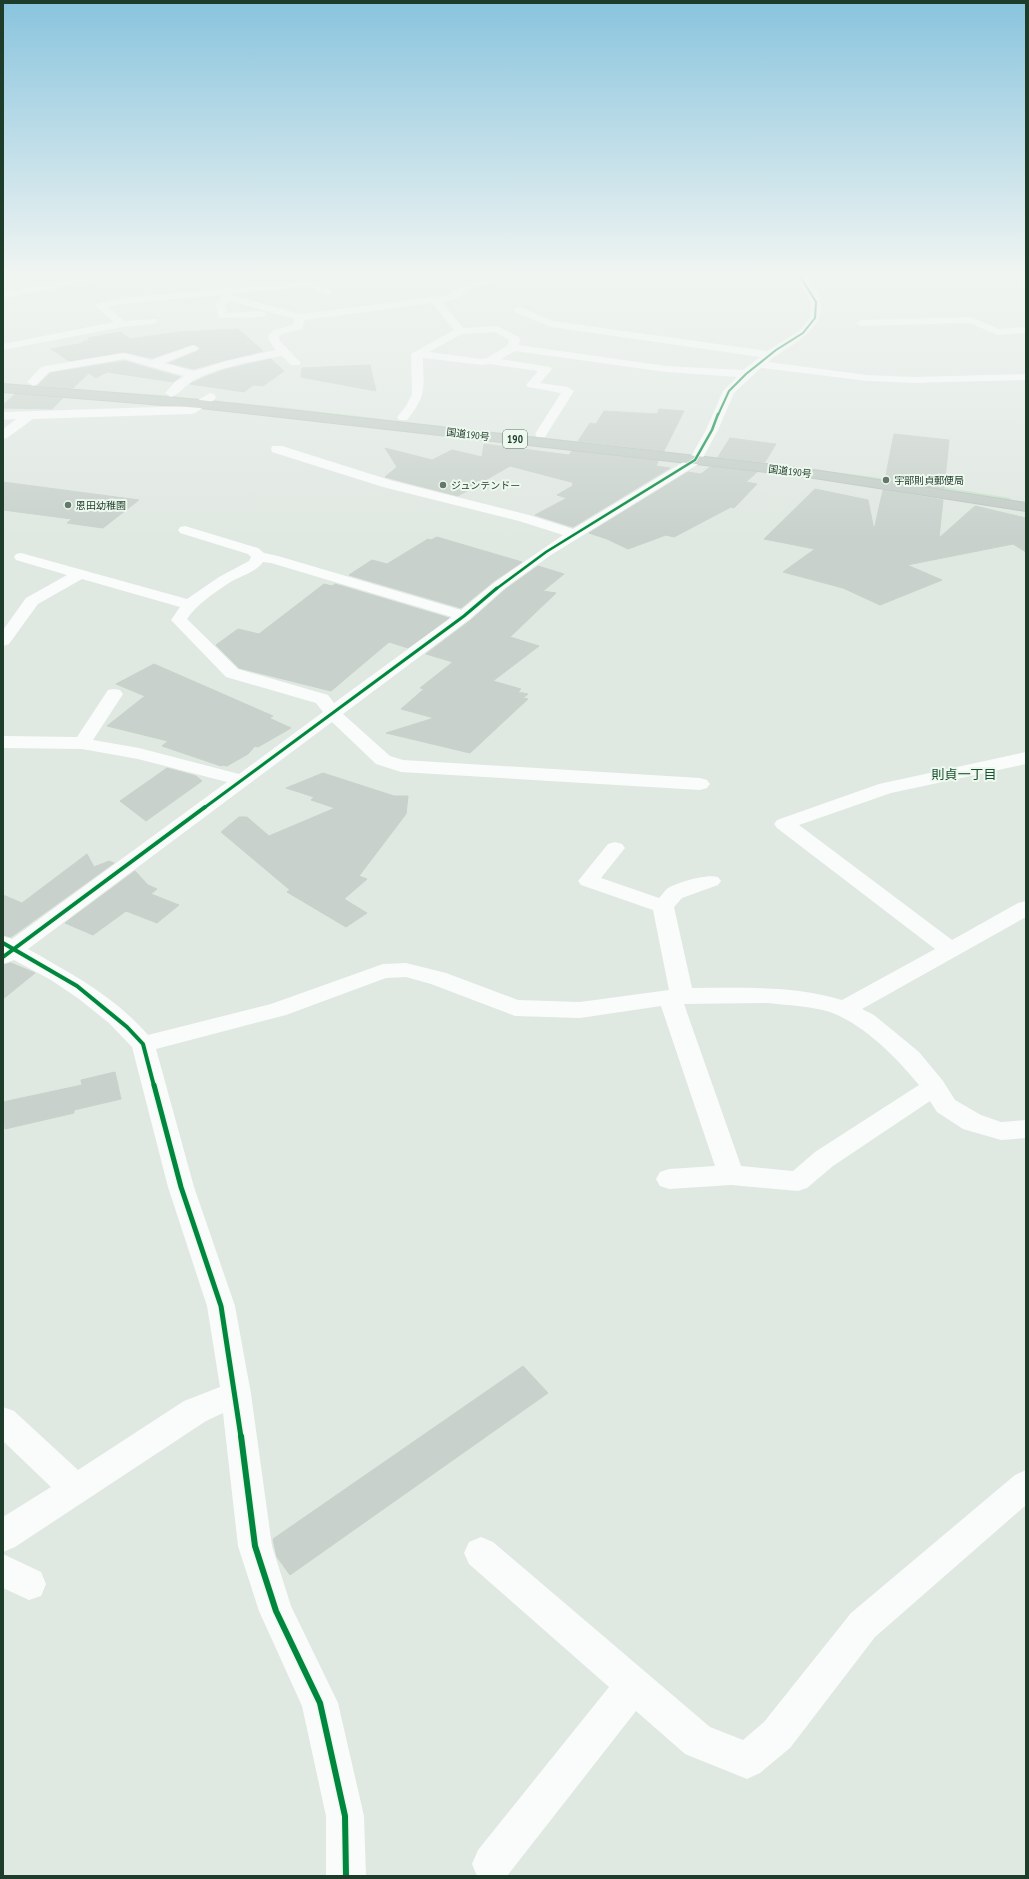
<svg xmlns="http://www.w3.org/2000/svg" width="1029" height="1879" viewBox="0 0 1029 1879" font-family="'PT Sans Narrow','Noto Sans JP',sans-serif">
  <rect width="100%" height="100%" fill="#e0e8e2"/>
  <path fill="#c8e3c8" d="M3,384L175,396L194,399L3,385Z
    M231,402L288,408L667,452L666,454L229,404Z
    M735,459L912,482L1010,498V500L798,468L734,460Z"/>
  <path fill="#c8d1cb" stroke="#c9d1cb" d="M238,329L263,351L226,360L194,369L169,363L198,351L200,348L194,344L152,358L124,352L69,361L51,349L84,343L82,342L90,340L88,338L120,332L130,339L179,332Z
    M271,359L284,371L263,386L253,385L244,392L190,384L207,376L227,369Z
    M124,361L180,377L173,382L107,372L96,378L89,373L73,388L38,385L50,373Z
    M370,365L376,391L301,377L302,368Z
    M15,394L63,398L52,409L3,408V405Z
    M659,409L684,411L664,451L578,441L590,423L596,424L604,411L657,414Z
    M894,434L949,440L944,489L885,480Z
    M730,438L776,444L765,462L718,457Z
    M484,444L569,455L572,451L658,461L656,466L670,468L573,527L535,515L567,498L557,495L574,485L572,484L575,483L510,466L458,496L385,477L397,467L385,448L432,460L452,450L482,457Z
    M710,467L757,472L746,482L757,484L734,508L731,507L674,537L666,535L628,549L607,539L589,533L688,472L701,474Z
    M3,482L139,500L103,528L67,523L72,519L3,510Z
    M815,489L868,500L874,530L883,490L943,500L939,538L975,506L1026,518V552L1013,544L907,565L942,580L880,605L843,588L783,572L815,549L764,539Z
    M437,537L522,562L494,581L461,608L349,575L372,560L387,564L428,539L431,540Z
    M538,566L564,574L543,591L556,593L510,637L539,646L493,681L521,689L518,692L528,694L523,698L528,699L470,753L386,733L434,718L401,709L424,689L420,688L453,662L426,654L471,620L506,589Z
    M324,584L332,586L335,584L449,618L408,648L389,642L331,691L239,668L216,645L238,629L259,634Z
    M154,664L273,716L269,718L291,728L258,747L255,746L248,754L227,766L222,765L221,766L162,746L168,741L107,726L145,696L116,684Z
    M167,768L196,776L202,781L146,821L120,801Z
    M323,773L394,796H408L406,814L359,876L367,879L344,899L367,913L346,927L287,892L290,890L221,832L239,817H247L269,836L335,808L311,800L314,797L286,788Z
    M87,854L94,867L109,861L114,863L11,937L3,935V895L22,903Z
    M135,871L148,885L157,889L151,894L179,905L157,923L126,911L93,935L65,923Z
    M11,963L35,973L3,999V965Z
    M115,1072L121,1099L74,1110V1113L5,1129L3,1102L82,1085L81,1080Z
    M523,1366L548,1393L290,1575L277,1557L273,1539Z"/>
  <g fill="none" stroke-linecap="round" stroke-linejoin="round">
    <defs>
      <path id="trunk" d="M3,384L200,400L749,462L814,470L1026,503V511L814,478L749,470L200,408L3,392Z"/>
    </defs>
    <use href="#trunk" stroke="#bac5be" stroke-width="2"/>
    <path fill="#fafcfb" fill-rule="evenodd" d="M86,276H108L103,279L3,298V292Z
      M480,276H490L494,281L492,283L469,290L456,299L442,302L463,328L497,326L519,337L520,339L519,345L666,366L743,370L760,357L551,327L515,312L514,310L515,308H523L553,321L767,351L799,331L810,318L811,302L795,276H805C810,284 820,294 821,303C826,331 786,347 768,362L867,375L913,377L1026,374V380L913,383L867,381L761,368L734,393L718,430L700,463L551,555L505,588L470,619L343,714L390,756L403,760L700,778L707,780L710,784L707,788L700,790L401,772L376,764L332,722L28,949C72,974 114,996 148,1035L271,1004L383,964L406,963L446,973L518,1000L580,1002L669,990L653,910L581,885L578,881L608,844L615,842L622,844L625,848L601,878L659,898C662,895 665,890 668,888C679,882 707,874 718,877L721,881L718,885L682,898L674,907L692,988C742,988 793,985 842,1000L935,949L777,828L774,824L777,820L879,784L1026,752V764L891,793L799,825L952,940L1018,903L1026,901V917L862,1009L874,1015L919,1052L943,1081L955,1100L981,1115L1001,1122L1026,1120V1138L1001,1140L963,1129L937,1112L930,1101L833,1166L807,1188L798,1191L731,1185L669,1189L660,1186L656,1179L660,1172L669,1169L715,1166L661,1006L580,1018L515,1016L431,984L406,977L386,978L286,1015L156,1049L194,1187L235,1306L251,1394L272,1546L291,1606L338,1703L364,1816L366,1876H326V1816L302,1706L259,1611L238,1546L223,1413L206,1421L15,1547L3,1552V1517L51,1487L3,1441V1407L14,1411L78,1470L184,1401L220,1387L207,1306L168,1187L132,1047L109,1023L79,999L51,980L14,960L3,964V936L12,939L227,782L138,759L82,749L3,748V736L77,737L108,690L114,689L120,690L123,694L93,740L139,748L239,774L323,712L316,703L226,677L171,620L180,607L82,579L38,604L9,644L3,646V630L26,598L67,575L16,560L14,557L16,554L21,553L187,599L219,577L249,561L251,557L248,554L180,533L178,530L180,527L185,526L258,548L264,553L278,556L461,610L495,582L563,535L519,521L383,487L272,452L271,449L272,446H282L393,481L529,515L573,529L690,458L706,430L723,391L737,377L666,372L515,351L501,359L550,367L552,369L540,383L568,387L574,391L545,437H537L535,434L561,393L528,387L526,385L538,371L490,364L482,365L423,358C423,388 428,394 407,420H399L397,417L406,406L412,394L411,354L454,330L432,303L305,320L302,329L282,334L279,337V340L299,361L301,363L299,365H291L282,356C253,361 222,366 196,379C187,383 180,394 171,397L165,393L175,382L184,376L124,359L49,372L37,384L33,386L27,382L41,367L45,366L124,353L152,360L193,345L199,348L197,350L164,363L194,371L226,361L276,350L269,341L268,336L274,330L293,325L294,319L230,301L225,304L227,313L262,311L267,314L262,317L219,318L215,303L221,298L220,295L121,304L108,307L124,321L156,319L157,321L156,323L152,324L122,327L3,350V344L114,322L95,306L96,304L121,298L313,280L331,290L332,292L331,294L327,295L311,286L228,294L300,314L449,295L461,286L483,280ZM495,332L509,340L508,345L487,358L482,359L429,352L462,334ZM263,562L271,563L452,617L334,703L328,695L238,669L187,619C197,604 214,593 229,583C240,576 255,573 263,562ZM768,1003C786,1005 805,1006 823,1010C859,1019 896,1057 919,1085L815,1152L793,1171L741,1166L684,1004Z
      M1020,276H1026V288L1023,287L1019,282Z
      M971,317L999,329L1026,327V333L998,335L969,323L861,326L856,323L861,320Z
      M210,393L214,394L216,397L214,400L195,413L191,414L33,419L7,438L3,439V429L16,419L3,420V412L188,406Z
      M1026,1470V1505L875,1637L790,1748L760,1773L747,1779L685,1754L636,1711L507,1876H477L472,1864L478,1850L609,1687L469,1564L464,1553L469,1542L481,1537L493,1542L710,1727L743,1740L764,1722L851,1613L1015,1475Z
      M3,1554L41,1572L46,1584L41,1596L29,1600L3,1588Z"/>
    <use href="#trunk" fill="#c2ccc6" fill-rule="evenodd"/>
    <defs>
      <path id="cycleway-far5" d="M718,415L729,391L746,374L776,350L803,333L815,318L816,302L800,276"/>
      <path id="cycleway-far4" d="M496,589L546,552L695,460L712,430L718,414"/>
      <path id="cycleway-far3" d="M204,808L464,616L497,588"/>
      <path id="cycleway-far2" d="M3,943L77,986L127,1027L143,1044L154,1086
        M3,957L205,807"/>
      <path id="cycleway-far1" d="M154,1085L181,1187L221,1306L241,1437"/>
      <path id="cycleway" d="M241,1436L255,1546L276,1611L320,1703L345,1816L346,1876"/>
    </defs>
    <use href="#cycleway-far5" stroke="#eef8ef" stroke-width="3"/>
    <use href="#cycleway-far4" stroke="#eef8ef" stroke-width="4"/>
    <use href="#cycleway-far3" stroke="#eef8ef" stroke-width="5"/>
    <use href="#cycleway-far2" stroke="#eef8ef" stroke-width="6"/>
    <use href="#cycleway-far1" stroke="#eef8ef" stroke-width="8"/>
    <use href="#cycleway" stroke="#eef8ef" stroke-width="9"/>
    <use href="#cycleway-far5" stroke="#00873e" stroke-width="2"/>
    <use href="#cycleway-far4" stroke="#00873e" stroke-width="2.5"/>
    <use href="#cycleway-far3" stroke="#00873e" stroke-width="3"/>
    <use href="#cycleway-far2" stroke="#00873e" stroke-width="4"/>
    <use href="#cycleway-far1" stroke="#00873e" stroke-width="5"/>
    <use href="#cycleway" stroke="#00873e" stroke-width="6"/>
  </g>
  <linearGradient id="sky" x2="0" y2="1"><stop stop-color="#89c4de"/><stop offset="0.51" stop-color="#f1f5f2"/><stop offset="1" stop-color="#f1f5f2" stop-opacity="0"/></linearGradient>
  <rect width="1029" height="539" fill="url(#sky)"/>
  <g fill="#61786a" stroke="#eef8ef" stroke-width="1.5">
    <circle cx="886" cy="480" r="4"/>
    <circle cx="443" cy="485" r="4"/>
    <circle cx="68" cy="505" r="4"/>
  </g>
  <g text-anchor="middle" stroke-width="4" stroke-linejoin="round" paint-order="stroke">
    <g font-size="10" fill="#1d3c29" stroke="#eef8ef">
      <text transform="translate(468 434) rotate(7)" y="4">国道190号</text>
      <text transform="translate(790 471) rotate(7)" y="4">国道190号</text>
    </g>
    <g font-size="10" fill="#1d3c29" stroke="#eef8ef" text-anchor="start">
      <text x="894" y="484">宇部則貞郵便局</text>
      <text x="451" y="489">ジュンテンドー</text>
      <text x="76" y="509">恩田幼稚園</text>
    </g>
    <rect fill="#eef8ef" stroke="#5c7464" stroke-width="1" x="503" y="430" width="24" height="18" rx="3"/>
    <g font-size="11" font-weight="bold" fill="#1d3c29">
      <text x="515" y="443">190</text>
    </g>
    <g font-size="13" fill="#17502f" stroke="#eef8ef">
      <text x="964" y="779">則貞一丁目</text>
    </g>
  </g>
  <rect width="1029" height="1879" fill="none" stroke="#1d3c29" stroke-width="8"/>
</svg>
